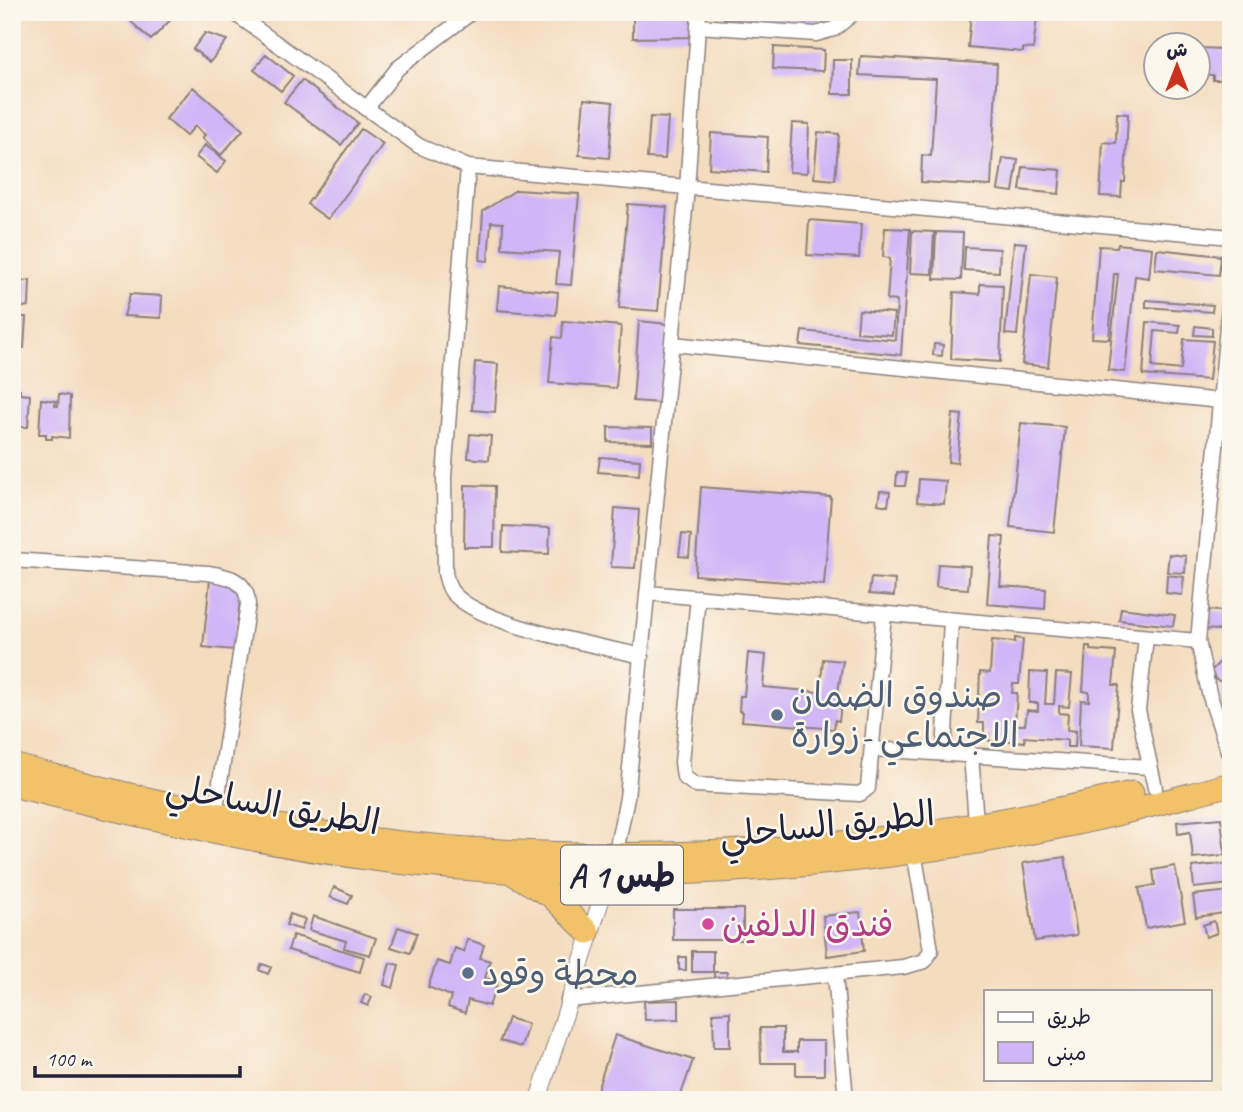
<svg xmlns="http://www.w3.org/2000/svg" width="1243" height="1112" viewBox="0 0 1243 1112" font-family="Caveat,'Playpen Sans Arabic',sans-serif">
  <rect width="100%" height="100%" fill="#fbf7ec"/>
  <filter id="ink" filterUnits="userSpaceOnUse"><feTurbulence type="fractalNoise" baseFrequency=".0143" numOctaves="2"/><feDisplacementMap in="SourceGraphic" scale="14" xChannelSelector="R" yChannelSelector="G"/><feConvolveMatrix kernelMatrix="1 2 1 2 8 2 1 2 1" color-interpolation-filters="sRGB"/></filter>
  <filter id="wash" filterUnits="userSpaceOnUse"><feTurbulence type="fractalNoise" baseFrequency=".00686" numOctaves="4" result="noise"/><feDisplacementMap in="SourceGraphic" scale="28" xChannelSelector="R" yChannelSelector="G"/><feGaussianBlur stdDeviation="1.57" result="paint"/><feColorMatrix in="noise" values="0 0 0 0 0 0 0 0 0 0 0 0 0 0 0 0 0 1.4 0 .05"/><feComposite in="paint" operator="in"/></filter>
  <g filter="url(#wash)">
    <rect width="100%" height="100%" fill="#f4dcbe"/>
    <g id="blocks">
      <path fill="#d0b5f7" d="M133,12H178L151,40L127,18Z
        M633,12H695V37L633,38Z
        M724,12H819L818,22L724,18Z
        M982,12L1037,17L1033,49L1023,48V52L968,47L971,14Z
        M205,33L227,40L210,62L193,49Z
        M774,47L824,50L823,71L773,69Z
        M1198,48L1226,49L1225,71H1221V80H1213V75H1200Z
        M266,54L293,76L281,91L254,70Z
        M861,56L997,64L991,186L921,182L922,155L931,156L936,79L859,75Z
        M833,60H852V94H832Z
        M302,80L358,123L341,145L284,102Z
        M193,87L243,130L221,155L202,138L205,135L195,126L186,136L166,119Z
        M584,99L613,102L609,158L579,155Z
        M1117,113L1128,114L1125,182H1122L1121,197L1100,196L1103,142L1116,143Z
        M650,117L668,118L665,159L647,158Z
        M792,123L809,124L807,173L789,172Z
        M361,129L383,144L328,219L307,204Z
        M818,132L839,134L835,180L814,178Z
        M711,133L768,137L766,172L709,168Z
        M205,145L226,161L217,173L196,157Z
        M1003,158L1018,160L1013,192L998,190Z
        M1023,167L1061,170L1059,194L1020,190Z
        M516,190L579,194L571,285L556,284L559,252L502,248L503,223L491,222L488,261L480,260L483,211Z
        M628,204L667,207L658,311L619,308Z
        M809,220L861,224L859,258L807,255Z
        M885,228L910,229L901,355L800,345L802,331L895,340L897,301L887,300L890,258L883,257Z
        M912,231L934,232L932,274L910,273Z
        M936,232L963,233L961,280L934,279Z
        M1014,242L1026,243L1017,335L1005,334Z
        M1118,244L1152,248L1149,278L1135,276L1125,372L1108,370L1118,274H1114L1109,339L1092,338L1099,246L1117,247Z
        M965,247L1000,249L999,272L964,270Z
        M1157,249L1221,256L1219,275L1155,269Z
        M1031,274L1057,277L1048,367L1022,364Z
        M12,277H16L15,283L30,280L29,306L12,309Z
        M980,284L1003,285L1000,362L951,359L954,292L980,294Z
        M499,286L558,292L556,315L497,310Z
        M130,294L162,296L161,318L124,316Z
        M1146,300L1213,305L1212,312L1146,307Z
        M859,310L894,313L892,335L857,332Z
        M12,317H26L24,348L12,347Z
        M563,321L621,326L616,388L549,383L553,337L562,338Z
        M639,321L668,324L661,403L633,401Z
        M1147,322L1180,325L1179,333L1155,331L1152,367L1181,370L1184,339L1213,341L1209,380L1143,375Z
        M1195,326L1212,328V336L1194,335Z
        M934,344L943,345L942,356L933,355Z
        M475,362L498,364L495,412L472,410Z
        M15,389H20V394L30,395L28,427H17L16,431H12Z
        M59,394L70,396L69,438L52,436V439H46V434H39L41,399L56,401L55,406H58Z
        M953,414L962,415L957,463L948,462Z
        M1021,423L1065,427L1054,532L1010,527Z
        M608,427L652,428V443L608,442Z
        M470,434L491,436L489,460L468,458Z
        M600,457L640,460L639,475L598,472Z
        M897,472L907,473L905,486H896Z
        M919,479L946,481L944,504L917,502Z
        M465,485L495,486L494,547H464Z
        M701,487L831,497L824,585L695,575Z
        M880,491L890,492L888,506L878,504Z
        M615,508L639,510L635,568L611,567Z
        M503,526L550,528L549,554L502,552Z
        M682,534L691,535L689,557L679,556Z
        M992,536L1004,537L1000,586L1046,589L1045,609L987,604Z
        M1169,554L1186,556L1185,573L1167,572Z
        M938,564L970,566L968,589L936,587Z
        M1167,575L1184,577L1182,595L1166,593Z
        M871,578L895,580L894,596L869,594Z
        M210,579L232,581L241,592L234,650L203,647Z
        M1121,608L1175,615L1173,626L1119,620Z
        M1205,610L1231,612V631L1204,629Z
        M1015,638L1023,639L1019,684H1013L1012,693H1017L1014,741H989V734H984V723H978L980,672L990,673L992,640L1015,642Z
        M1086,646H1090V650L1116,652L1113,685H1119L1114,748L1079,746L1081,700L1089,701V692L1083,691Z
        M1229,652H1231L1230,726L1222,698L1223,682L1216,680L1211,671Z
        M748,653L766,655L763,687L820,692L823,659L843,661L836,704H841L839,721L835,720L834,729L742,721L743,712L739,711L740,696H744Z
        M1030,672L1047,673L1045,704H1054L1056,673L1072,674L1069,707L1059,706V713L1068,714L1067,730L1076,731L1075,747H1067V740L1024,737L1025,742L1015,741L1016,725H1025L1027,710L1038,711V703H1029Z
        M1221,818L1225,855L1193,858L1190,832L1178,834L1177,822Z
        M1065,857L1077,935L1035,941L1023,863Z
        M1231,863V884L1194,888L1192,867Z
        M1175,866L1185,921L1146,928L1139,888L1155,885L1153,870Z
        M334,887L352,895L348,904L330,897Z
        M1231,891V912L1196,917L1193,895Z
        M673,909H743V940H673Z
        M860,912L864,951L827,956L823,916Z
        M290,914L305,919L301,930L286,925Z
        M313,916L376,938L370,955L344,948L346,941L309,930Z
        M1214,921L1217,933L1206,937L1203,925Z
        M398,927L417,933L410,953L391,947Z
        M293,935L364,957L360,972L288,950Z
        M467,939L484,945L480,958L490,961L485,978L498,982L489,1006L468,1000L465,1013L448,1007L451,996L428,987L437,961L450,965L455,948L464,952Z
        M692,951H713V972H692Z
        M679,957H686V970H679Z
        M390,963L399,965L393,988L384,985Z
        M262,964L271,967L268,974L259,970Z
        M714,972H727V980H714Z
        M365,994L372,997L368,1006L361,1003Z
        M679,1000V1019L645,1020L644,1001Z
        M730,1012V1047H714L713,1013Z
        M508,1018L528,1024L521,1047L500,1041Z
        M760,1028H783V1052H797V1041H824V1075H796V1063H761Z
        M615,1035L693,1060L679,1100H594Z
        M1222,1088H1231V1100H1222Z"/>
    </g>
  </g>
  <g filter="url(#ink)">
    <use href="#blocks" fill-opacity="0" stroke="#8b7f7c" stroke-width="2"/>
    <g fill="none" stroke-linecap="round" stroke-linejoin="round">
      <defs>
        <path id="minor" d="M233,12L419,146L468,167L1231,237
          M698,26L816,34L834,29L855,12
          M366,109L398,68L472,12
          M468,167L444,477L445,573C447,580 448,588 453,593C481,626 597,645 641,656
          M1231,284L1198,641L1209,693L1231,760
          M673,344L1221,401
          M12,560L208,573C229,576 247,580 248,604L215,814
          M647,593L1198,641
          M698,597L682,762L684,777L695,785L860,794L868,788L884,614
          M1146,637L1138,710L1155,788
          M872,749L1149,767
          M944,752L951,620
          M971,754L976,823
          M615,856L627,798L687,189L699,12
          M835,974L846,1100
          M568,1000L903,967L925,961L931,950L914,852"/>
        <path id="tertiary" d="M538,1100L612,865"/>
        <path id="trunk" d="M12,765C100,788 189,811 279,826C562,874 853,860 1132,793
          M12,785C137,815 262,845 389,861C617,888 845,871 1068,825C1123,814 1177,798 1231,784
          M512,873L551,896L588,932"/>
      </defs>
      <use href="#minor" stroke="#8b7f7c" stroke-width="17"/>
      <use href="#tertiary" stroke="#8b7f7c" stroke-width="18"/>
      <use href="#trunk" stroke="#8b7f7c" stroke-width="25"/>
      <use href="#minor" stroke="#fff" stroke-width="14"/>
      <use href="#tertiary" stroke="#fff" stroke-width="16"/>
      <use href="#trunk" stroke="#f2c26a" stroke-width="23"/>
    </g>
  </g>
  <g fill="#5c6f8a" stroke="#fbf7ec" stroke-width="2.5">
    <circle cx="777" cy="715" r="7"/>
    <circle cx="468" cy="973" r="7"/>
  </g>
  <circle fill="#d1479c" stroke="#fbf7ec" stroke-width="2.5" cx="708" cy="924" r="7"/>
  <g text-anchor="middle" stroke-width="5" stroke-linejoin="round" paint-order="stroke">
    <rect fill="#fbf7ec" stroke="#636270" stroke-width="2" x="561" y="845.5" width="122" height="59" rx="5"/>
    <g font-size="33" font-weight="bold" fill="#22223b">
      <text x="622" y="887">A 1 طس</text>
    </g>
    <g font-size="35" fill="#4e5e75" stroke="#fbf7ec" text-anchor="start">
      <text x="791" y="707">صندوق الضمان<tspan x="791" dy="40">الاجتماعي -زوارة</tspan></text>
      <text x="482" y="985">محطة وقود</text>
    </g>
    <g font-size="35" fill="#22223b" stroke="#fbf7ec">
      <text transform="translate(273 804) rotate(10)" y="12">الطريق الساحلي</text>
      <text transform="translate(827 824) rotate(-6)" y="12">الطريق الساحلي</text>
    </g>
    <g font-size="35" fill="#b23c85" stroke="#fbf7ec" text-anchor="start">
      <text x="722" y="936">فندق الدلفين</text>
    </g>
  </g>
  <rect width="1243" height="1112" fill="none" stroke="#fbf7ec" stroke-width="42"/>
  <rect x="984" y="990" width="228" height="91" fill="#fbf7ec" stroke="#a4a2a5" stroke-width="2"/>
  <rect x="998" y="1012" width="35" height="10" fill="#ffffff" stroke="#a4a2a5" stroke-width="2"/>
  <text x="1047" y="1024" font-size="21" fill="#22223b">طريق</text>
  <rect x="998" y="1042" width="35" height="21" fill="#d0b5f7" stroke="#a4a2a5" stroke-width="2"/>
  <text x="1047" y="1060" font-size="21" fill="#22223b">مبنى</text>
  <g transform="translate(1177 66)"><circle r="33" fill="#fbf7ec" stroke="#a4a2a5" stroke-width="2"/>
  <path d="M0-5L12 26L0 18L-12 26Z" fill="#c8321e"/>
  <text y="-10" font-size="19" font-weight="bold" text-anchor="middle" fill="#22223b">ش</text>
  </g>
  <path d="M35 1066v10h205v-10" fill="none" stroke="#22223b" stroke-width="3.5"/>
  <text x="46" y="1066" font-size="21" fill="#22223b" stroke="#fbf7ec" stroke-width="5" paint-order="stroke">100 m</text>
</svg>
